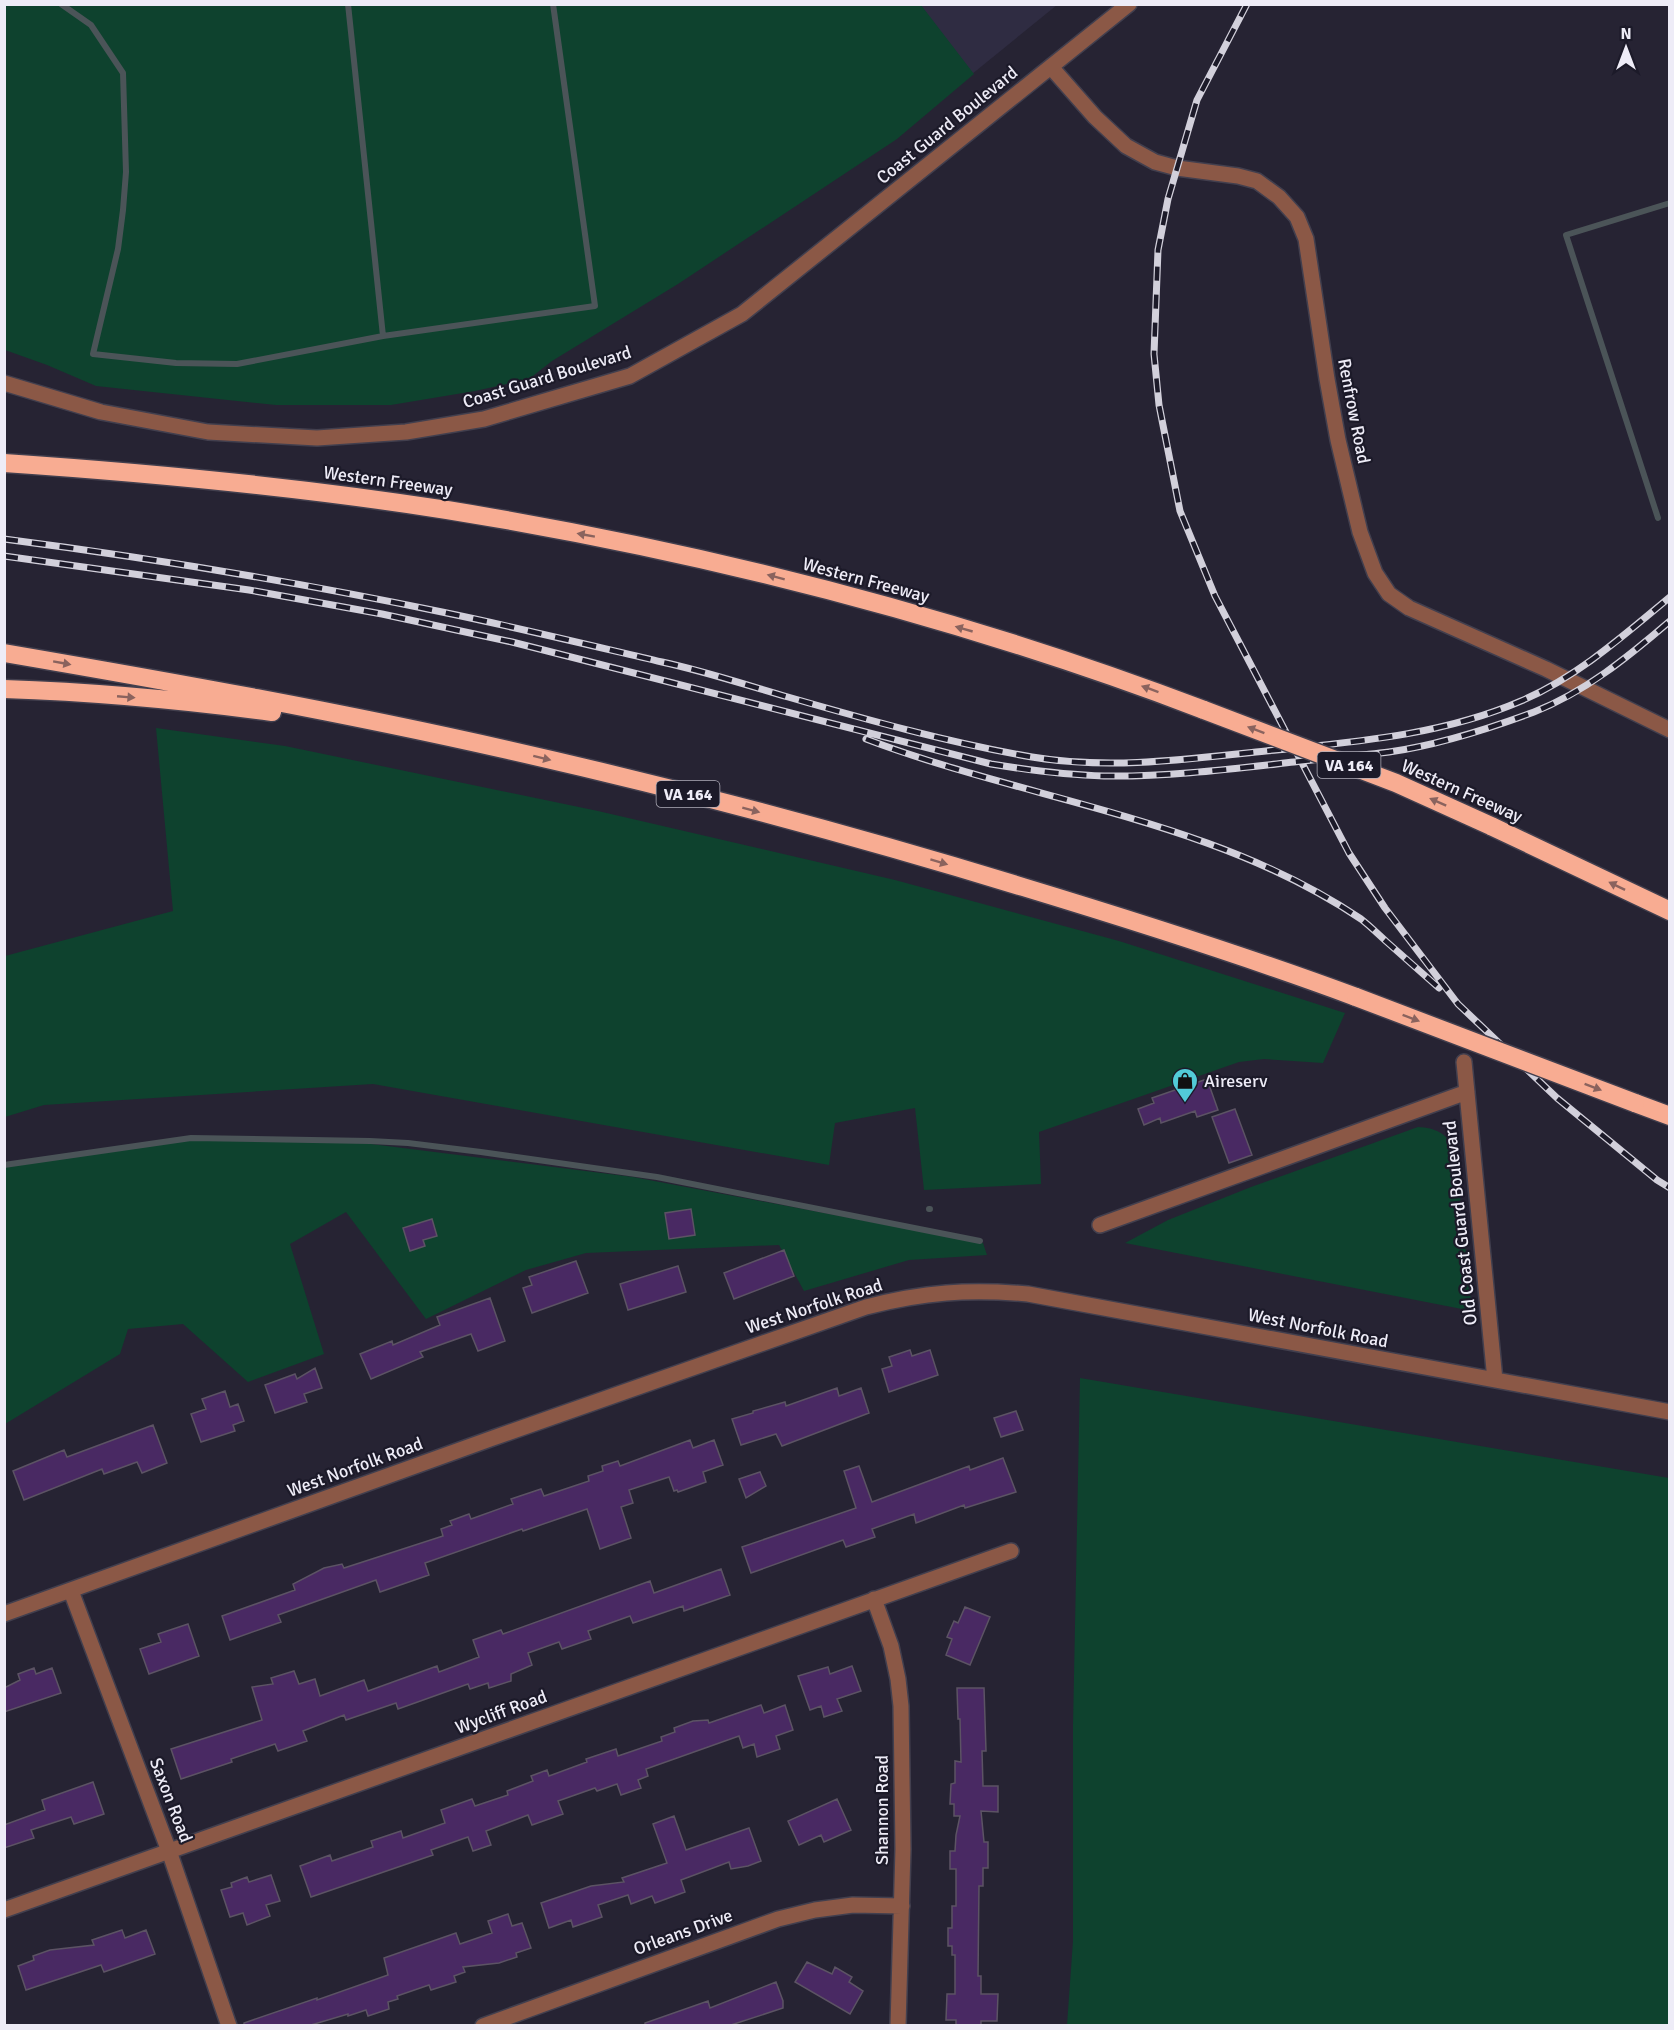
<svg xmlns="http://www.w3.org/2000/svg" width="1674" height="2030" viewBox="0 0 1674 2030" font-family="Signika,sans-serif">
  <rect width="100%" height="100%" fill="#262333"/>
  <path fill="#2f2c42" d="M733,5H1057L876,152Z"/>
  <path fill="#0e422e" d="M5,4L921,5L974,74L897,139L678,284L552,361L529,379L475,391L391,405H276L96,386L47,365L5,350Z
    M156,728L285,746L598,811L895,880L1119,941L1345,1013L1323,1063L1264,1059L1239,1062L1039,1132L1041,1184L924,1190L915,1108L835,1123L829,1165L373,1084L44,1105L5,1117V956L173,911Z
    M1418,1127C1436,1128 1445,1133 1455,1148L1472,1311L1125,1243L1168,1220L1251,1187Z
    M184,1139L363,1143L633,1177L983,1243L987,1255L909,1260L804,1291L779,1245L586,1253L526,1270L426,1319L346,1212L290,1244L324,1354L248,1382L183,1324L128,1329L120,1354L5,1424V1166Z
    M1080,1378L1669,1478V2025H1067L1073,1941V1725Z"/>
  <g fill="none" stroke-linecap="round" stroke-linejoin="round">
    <path stroke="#4b5458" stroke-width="6" d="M61,4L91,25L123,73L126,172L123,210L118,249L93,354L176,363L237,364L383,336L348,4
      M383,336L595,306L553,4
      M1658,518L1566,235L1670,203
      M4,1165L191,1138L370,1141L408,1143L481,1152L657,1177L980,1241
      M929,1209H930"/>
  </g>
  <path fill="#492963" stroke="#5c5364" stroke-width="1.5" d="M1207,1079L1218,1110L1197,1117L1195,1111L1161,1123L1160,1118L1144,1125L1138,1109L1154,1103L1152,1098Z
    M1235,1109L1252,1155L1229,1163L1212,1117Z
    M691,1209L695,1235L669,1239L665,1213Z
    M432,1219L437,1236L423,1240L425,1246L410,1251L403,1228Z
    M784,1250L794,1276L734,1299L724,1273Z
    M576,1261L588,1293L532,1313L523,1288L532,1285L529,1277Z
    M678,1266L686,1292L628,1310L620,1284Z
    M490,1298L505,1341L478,1351L471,1334L420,1352L423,1357L371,1379L360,1354L392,1341L393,1345L440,1325L437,1317Z
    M910,1350L912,1356L930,1350L938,1375L889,1392L882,1369L892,1366L889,1357Z
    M315,1368L322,1388L304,1394L307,1402L275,1413L265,1385L295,1374L297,1379Z
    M837,1388L839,1396L861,1388L869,1413L782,1446L776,1434L741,1445L732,1419L753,1413V1411L785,1402L786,1406Z
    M225,1391L230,1407L238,1404L244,1421L233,1425L235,1431L201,1442L191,1414L206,1409L202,1399Z
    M1016,1411L1023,1430L1001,1437L994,1418Z
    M153,1425L167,1463L142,1473L137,1462L104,1474L102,1469L24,1500L13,1471L64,1450L67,1457Z
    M690,1440L693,1448L714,1440L723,1465L703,1472L706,1482L678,1492L677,1490L674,1491L669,1477L629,1490L633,1503L621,1507L631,1538L600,1549L587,1509L523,1531L522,1529L425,1563L429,1575L380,1592L376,1580L278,1615L281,1622L230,1640L222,1616L295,1590L293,1584L324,1568L342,1564L344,1568L443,1536L441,1529L452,1525L450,1521L469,1514L471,1519L513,1504L511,1499L541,1489L544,1496L589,1481L588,1476L603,1471L602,1466L618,1461L620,1466Z
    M1003,1458L1016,1492L965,1508L964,1505L916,1523L914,1514L872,1529L875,1537L846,1547L843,1540L751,1573L742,1547L856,1508L844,1471L859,1466L872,1502L969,1466L970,1470Z
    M760,1472L766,1486L746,1498L739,1479Z
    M721,1569L730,1595L684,1611L683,1606L633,1623L630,1616L588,1631L591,1639L562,1649L559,1642L528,1653L532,1665L511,1674V1681L489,1688L488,1683L470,1689L468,1684L398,1709L396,1703L346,1720L344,1715L303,1731L307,1741L278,1751L275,1744L231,1759L232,1762L181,1779L171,1749L262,1720L252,1687L273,1684L271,1678L294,1671L299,1684L315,1679L320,1696L364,1680L368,1691L437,1666L439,1672L479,1657L473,1640L501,1630L503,1634L650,1581L654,1593Z
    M965,1607L990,1617L970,1665L946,1655L952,1639L947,1637L954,1621L958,1623Z
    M188,1624L199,1656L149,1674L140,1649L161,1642L158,1634Z
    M852,1666L861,1691L837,1699L842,1711L824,1717L821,1706L810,1710L798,1676L828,1667L830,1674Z
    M34,1668L36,1674L52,1668L61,1693L4,1712V1688L20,1680L18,1674Z
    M957,1688H984L986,1751H982L983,1786H998V1812L981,1811L984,1842H988V1868H983V1886H979L978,1976H981V1994H998L997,2021H981V2025H956V2020H946L947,1994H955V1955H952V1946H948V1928H952V1906H956V1869H950V1851H955L956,1835L960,1816H954V1804H950L951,1784L955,1783V1761L961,1762L960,1719H958Z
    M761,1705L764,1713L785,1705L793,1730L776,1736L780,1749L757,1757L754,1744L743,1748L739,1736L646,1769L648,1776L638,1780L641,1788L621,1795L617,1784L597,1791L595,1788L558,1801L563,1814L532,1825L528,1815L486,1831L491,1845L473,1851L468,1837L431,1850L433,1855L311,1897L300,1866L330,1855L332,1861L373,1847L371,1841L401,1831L403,1838L445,1823L441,1810L472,1799L475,1806L508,1795L507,1791L533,1781L531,1776L547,1770L549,1776L587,1762L586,1759L616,1749L618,1756L662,1741L661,1737L675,1732L674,1728L693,1721L708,1720L709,1723Z
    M93,1782L104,1814L74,1824L71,1817L31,1830L34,1838L4,1848V1825L45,1810L42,1800Z
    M837,1799L851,1830L824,1842L821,1835L799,1845L788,1821Z
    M674,1816L686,1850L749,1828L761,1861L748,1866L731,1869L729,1862L681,1880L685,1892L655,1903L652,1896L631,1904L628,1895L598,1905L602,1917L573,1927L571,1920L549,1928L541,1903L591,1886L624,1882L622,1878L667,1863L653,1824Z
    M271,1875L280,1901L266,1905L270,1916L247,1925L243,1913L230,1917L221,1890L232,1887L231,1883L247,1877L249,1882Z
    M508,1914L512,1926L522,1923L531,1948L516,1953L517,1957L499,1963L463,1967L465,1972L454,1976L456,1982L431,1990L429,1985L397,1996L398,1999L388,2002L389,2009L368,2016L366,2010L348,2016V2014L311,2025H244V2023L317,1998V2000L388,1975L384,1958L456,1933L460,1944L492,1933L488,1921Z
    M122,1930L125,1938L146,1930L155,1954L104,1972L101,1965L26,1990L18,1966L34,1960L33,1956L50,1950L94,1945L92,1940Z
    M807,1962L832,1974L835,1967L852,1977L849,1982L863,1991L850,2014L795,1982Z
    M776,1982L783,2001V2008L731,2025H645V2023L708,2001L710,2008Z"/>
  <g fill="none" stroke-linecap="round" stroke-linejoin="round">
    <defs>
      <path id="minor" d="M1051,67L1095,117L1126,146L1155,162L1177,168L1238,176L1257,181L1279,197L1297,217L1306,239L1327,379L1338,440L1360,532L1375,573L1389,594L1409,608L1546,669L1670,730
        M4,383L101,412L208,432L317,438L406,432L484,419L630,376L742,314L1129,4
        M1464,1062L1495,1380
        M1100,1225L1467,1092
        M71,1591L169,1851L229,2026
        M874,1599L891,1646L898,1679L901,1706L903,1849L898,2026
        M4,1614L493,1438L866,1307C924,1292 968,1289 1028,1294L1670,1412
        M4,1910L1011,1551
        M483,2026L778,1919L815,1910L853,1905L902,1906"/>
      <path id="highway" d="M4,463C152,473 300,487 447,510C705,552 960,617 1204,710
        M4,653C173,682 341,712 508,750C681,789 853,835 1023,887C1135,921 1246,956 1356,997
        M4,689C93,692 183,700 272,712
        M1491,826L1670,911
        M1635,1103L1670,1116"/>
    </defs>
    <use href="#minor" stroke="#423f4e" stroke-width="18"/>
    <use href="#highway" stroke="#423f4e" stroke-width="21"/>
    <use href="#minor" stroke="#8b5846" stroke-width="15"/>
    <use href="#highway" stroke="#f8ac92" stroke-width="18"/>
    <defs>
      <path id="rail" d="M1247,4L1197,100L1168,199L1158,250L1154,354L1159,405L1180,511L1215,596L1349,853L1385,908L1458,1004L1557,1098L1657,1180L1670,1188
        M4,539C151,558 297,582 442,612C515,627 589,645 662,662C704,671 746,685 788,697C868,720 950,743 1032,757C1110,770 1189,759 1266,751C1352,742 1440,736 1521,701C1577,677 1623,636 1670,597
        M4,556L249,590L382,614L512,642L991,764C1028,770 1065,775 1104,776C1167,777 1231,769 1294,762C1326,758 1358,756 1389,752C1438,745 1488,729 1534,712C1585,692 1628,657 1670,621
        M866,739C1030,801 1213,819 1361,919C1370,926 1379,935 1388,943C1405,958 1422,973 1439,988"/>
    </defs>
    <use href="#rail" stroke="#d2d0db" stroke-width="7"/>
    <use href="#rail" stroke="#1c1a29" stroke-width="4.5" stroke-dasharray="14" stroke-linecap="butt"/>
    <defs>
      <path id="highway-bridge" d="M1204,710L1396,783L1491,826
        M1356,997L1635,1103"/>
    </defs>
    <use href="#highway-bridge" stroke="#423f4e" stroke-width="21" stroke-linecap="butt"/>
    <use href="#highway-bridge" stroke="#f8ac92" stroke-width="18"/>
  </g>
  <defs><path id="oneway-solid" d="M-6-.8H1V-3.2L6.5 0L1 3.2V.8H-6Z" transform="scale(1.5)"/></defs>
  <g fill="#8a635e">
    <use href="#oneway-solid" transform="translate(586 535) rotate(-170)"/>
    <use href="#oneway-solid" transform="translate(776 577) rotate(-165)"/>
    <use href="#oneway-solid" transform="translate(964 629) rotate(-164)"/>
    <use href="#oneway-solid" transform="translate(62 663) rotate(10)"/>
    <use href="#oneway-solid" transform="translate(1150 689) rotate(-160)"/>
    <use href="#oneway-solid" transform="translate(126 697) rotate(5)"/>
    <use href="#oneway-solid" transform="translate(1256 730) rotate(-159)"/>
    <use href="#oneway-solid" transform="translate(542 758) rotate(14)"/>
    <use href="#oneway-solid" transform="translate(1438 802) rotate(-156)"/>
    <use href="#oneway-solid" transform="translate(751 810) rotate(15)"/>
    <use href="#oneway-solid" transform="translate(939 862) rotate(17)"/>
    <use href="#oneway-solid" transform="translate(1617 886) rotate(-154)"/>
    <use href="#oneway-solid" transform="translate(1411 1018) rotate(21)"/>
    <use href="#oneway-solid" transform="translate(1593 1087) rotate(21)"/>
  </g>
  <defs>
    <symbol id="shop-pin" viewBox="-11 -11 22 30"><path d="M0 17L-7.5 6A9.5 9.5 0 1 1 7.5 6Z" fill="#52cbd8" stroke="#1c1a29"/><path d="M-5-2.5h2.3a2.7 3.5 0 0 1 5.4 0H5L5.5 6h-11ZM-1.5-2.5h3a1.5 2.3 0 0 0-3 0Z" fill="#111"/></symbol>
  </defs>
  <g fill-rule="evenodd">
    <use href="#shop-pin" x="1170" y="1066" width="30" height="40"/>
  </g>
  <g text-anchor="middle" stroke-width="4.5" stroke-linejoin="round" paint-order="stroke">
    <g fill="#1c1a29" stroke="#afadb9" stroke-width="1.5">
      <rect x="1317.5" y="752" width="63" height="26" rx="4.5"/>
      <rect x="656.5" y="781" width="63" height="26" rx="4.5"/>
    </g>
    <g font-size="16" font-weight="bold" fill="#eeecf7">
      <text x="1349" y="771">VA 164</text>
      <text x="688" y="800">VA 164</text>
    </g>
    <g font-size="18" fill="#eeecf7" stroke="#1c1a29">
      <text transform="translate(947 125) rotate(-39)" y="6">Coast Guard Boulevard</text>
      <text transform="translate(547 377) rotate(-17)" y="6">Coast Guard Boulevard</text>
      <text transform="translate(1354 411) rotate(79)" y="6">Renfrow Road</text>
      <text transform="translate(388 481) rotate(8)" y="6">Western Freeway</text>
      <text transform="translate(866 580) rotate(15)" y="6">Western Freeway</text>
      <text transform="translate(1462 791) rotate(24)" y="6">Western Freeway</text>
      <text transform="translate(1460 1223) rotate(-96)" y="6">Old Coast Guard Boulevard</text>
      <text transform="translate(814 1306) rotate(-18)" y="6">West Norfolk Road</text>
      <text transform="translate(1318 1328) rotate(11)" y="6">West Norfolk Road</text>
      <text transform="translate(355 1467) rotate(-20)" y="6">West Norfolk Road</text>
      <text transform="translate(501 1712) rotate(-20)" y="6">Wycliff Road</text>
      <text transform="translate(171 1800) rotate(69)" y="6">Saxon Road</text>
      <text transform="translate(882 1810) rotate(-90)" y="6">Shannon Road</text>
      <text transform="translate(683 1932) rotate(-20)" y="6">Orleans Drive</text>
    </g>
    <g font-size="18" fill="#eeecf7" stroke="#1c1a29" text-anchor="start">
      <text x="1204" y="1087">Aireserv</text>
    </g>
  </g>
  <rect width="1674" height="2030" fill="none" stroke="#eeecf7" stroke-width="12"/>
  <g transform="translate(1626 48)" stroke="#1c1a29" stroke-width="4.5" paint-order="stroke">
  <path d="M0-4.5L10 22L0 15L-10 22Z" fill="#eeecf7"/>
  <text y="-9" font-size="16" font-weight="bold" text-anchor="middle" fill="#eeecf7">N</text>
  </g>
</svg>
